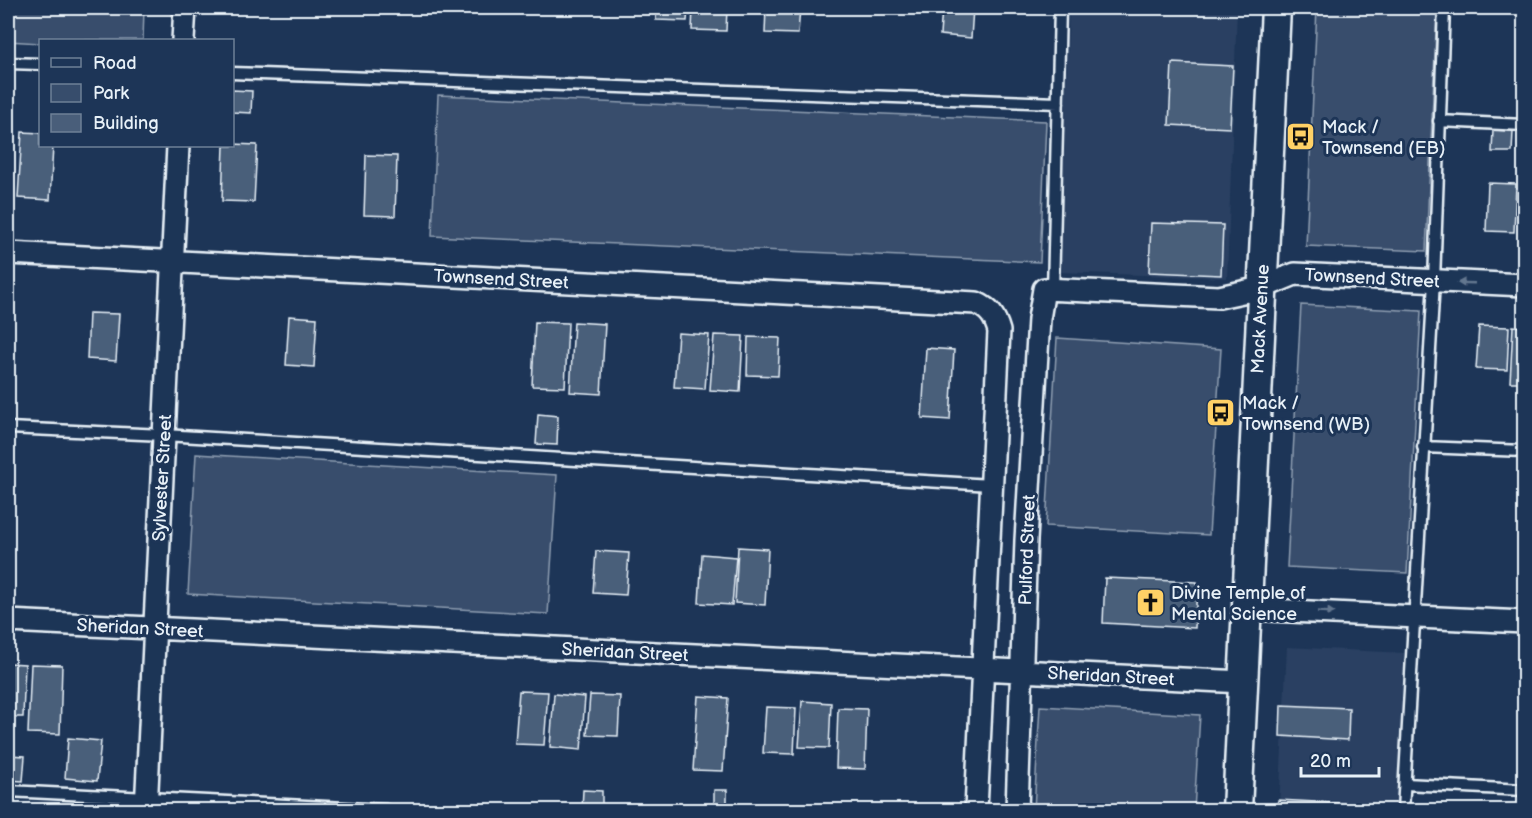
<svg xmlns="http://www.w3.org/2000/svg" width="1532" height="818" viewBox="0 0 1532 818" font-family="'Balsamiq Sans',sans-serif">
  <rect width="100%" height="100%" fill="#1d3557"/>
  <filter id="ink" filterUnits="userSpaceOnUse"><feTurbulence type="fractalNoise" baseFrequency=".0167" numOctaves="2"/><feDisplacementMap in="SourceGraphic" scale="12" xChannelSelector="R" yChannelSelector="G"/><feConvolveMatrix kernelMatrix="1 2 1 2 8 2 1 2 1" color-interpolation-filters="sRGB"/></filter>
  <g filter="url(#ink)">
    <path fill="#2a4162" d="M1069,8H1237L1227,278L1059,272Z
      M1287,647L1404,653L1396,810H1279Z"/>
    <path fill="#374d6c" stroke="#909fb2" stroke-width="1.5" d="M8,8H144L143,40H40V43L8,41Z
      M1317,8H1437L1426,251L1306,246Z
      M438,95L1046,121L1040,262L432,236Z
      M1301,305L1421,311L1407,573L1287,567Z
      M1057,338L1221,349L1209,535L1046,526Z
      M196,454L557,475L548,614L188,594Z
      M1040,706L1200,715L1194,810H1034Z"/>
    <path fill="#495e7a" stroke="#e8f1f8" stroke-width="1.5" d="M657,8H688L687,21L656,20Z
      M693,8H727L726,31L692,30Z
      M766,8H800L798,34L765,33Z
      M942,8H973L971,38L940,35Z
      M1172,63L1233,66L1230,128L1169,125Z
      M232,90L252,91L251,113L232,112Z
      M1493,130L1513,131L1512,152H1492Z
      M22,132L40,133V146H53L50,200L18,198Z
      M232,144L257,145L254,202L222,201L224,146H232Z
      M366,155L397,156L395,216L364,215Z
      M1488,183L1516,184L1514,232L1486,231Z
      M1151,223L1223,225L1221,275L1149,272Z
      M89,313L119,314L116,361L87,359Z
      M289,316L317,318L314,367L286,365Z
      M535,322L568,323L565,387L532,386Z
      M574,322L605,324L601,394L570,392Z
      M1479,326L1509,327L1507,370L1476,369Z
      M1513,326L1524,327V382H1510Z
      M678,333L709,335L705,389L674,387Z
      M714,335L743,336L740,392L710,390Z
      M748,337L780,338L778,376L747,375Z
      M926,348L954,350L950,420L922,418Z
      M538,414L558,416L557,445L536,444Z
      M738,547L768,549L765,605L735,603Z
      M596,551L629,553L626,595L593,593Z
      M702,554L736,557L732,605L699,603Z
      M1105,578L1197,582L1195,628L1103,623Z
      M8,663L25,664L23,717H8Z
      M31,664L62,665L60,734L28,733Z
      M519,691L548,692L544,745L515,744Z
      M554,694L585,697L581,750L550,747Z
      M590,695L620,696L618,736L587,735Z
      M698,696L728,698L723,771L693,770Z
      M802,701L831,703L829,748L799,747Z
      M1281,705L1349,708L1348,740L1280,736Z
      M766,707L796,708L794,754L763,753Z
      M838,708L867,709L865,769L836,768Z
      M68,738L101,741L97,781L65,778Z
      M8,755L25,756L23,781L8,780Z
      M583,790L602,791V810H582Z
      M714,790H727V810H714Z
      M1278,800L1354,804V810H1277Z"/>
    <g fill="none" stroke-linecap="round" stroke-linejoin="round">
      <defs>
        <path id="lane" d="M8,63L40,64
          M232,73L1058,103
          M1439,121L1524,125
          M1053,290L1060,8
          M8,428L164,435L991,485
          M1423,447L1524,451
          M1405,784L1524,790
          M8,791L386,810
          M1403,810L1434,281L1444,8"/>
        <path id="street" d="M183,40L185,8
          M8,253L976,303C990,309 995,317 999,331L976,810
          M1247,609L1524,622
          M8,621L1243,682
          M146,810L178,146
          M1017,810L1026,540L1039,319L1044,289L1219,297L1261,288L1295,274L1524,285"/>
        <path id="secondary" d="M1237,810L1276,8"/>
      </defs>
      <use href="#lane" stroke="#e8f1f8" stroke-width="15"/>
      <use href="#street" stroke="#e8f1f8" stroke-width="26"/>
      <use href="#secondary" stroke="#e8f1f8" stroke-width="33"/>
      <use href="#lane" stroke="#1d3557" stroke-width="10"/>
      <use href="#street" stroke="#1d3557" stroke-width="21"/>
      <use href="#secondary" stroke="#1d3557" stroke-width="28"/>
    </g>
    <defs><path id="oneway-solid" d="M-6-.8H1V-3.2L6.5 0L1 3.2V.8H-6Z" transform="scale(1.5)"/></defs>
    <g fill="#64778f">
      <use href="#oneway-solid" transform="translate(1466 283) rotate(-178)"/>
      <use href="#oneway-solid" transform="translate(1326 612) rotate(3)"/>
    </g>
  </g>
  <defs>
    <symbol id="bus-square" viewBox="-11 -11 22 22"><rect x="-9" y="-9" width="18" height="18" rx="4" fill="#ffd166" stroke="#1d3557"/><path d="M-5-6H5V4H4V6H2V4H-2V6H-4V4H-5ZM-3.5-4V0h7V-4ZM-3.5 1.2v1.5H-2V1.2ZM2 1.2v1.5H3.5V1.2Z" fill="#111"/></symbol>
    <symbol id="church-square" viewBox="-11 -11 22 22"><rect x="-9" y="-9" width="18" height="18" rx="4" fill="#ffd166" stroke="#1d3557"/><path d="M-1.2-6h2.4v3.5h3.3v2.4h-3.3V6h-2.4V-.1h-3.3v-2.4h3.3Z" fill="#111"/></symbol>
  </defs>
  <g fill-rule="evenodd">
    <use href="#bus-square" x="1284" y="120" width="33" height="33"/>
    <use href="#bus-square" x="1204" y="396" width="33" height="33"/>
    <use href="#church-square" x="1134" y="586" width="33" height="33"/>
  </g>
  <g text-anchor="middle" stroke-width="6" stroke-linejoin="round" paint-order="stroke">
    <g font-size="18" fill="#e8f1f8" stroke="#1d3557" text-anchor="start">
      <text x="1322" y="133">Mack /<tspan x="1322" dy="21">Townsend (EB)</tspan></text>
      <text x="1242" y="409">Mack /<tspan x="1242" dy="21">Townsend (WB)</tspan></text>
      <text x="1171" y="599">Divine Temple of<tspan x="1171" dy="21">Mental Science</tspan></text>
    </g>
    <g font-size="18" fill="#e8f1f8" stroke="#1d3557">
      <text transform="translate(1372 278) rotate(3)" y="6">Townsend Street</text>
      <text transform="translate(501 279) rotate(3)" y="6">Townsend Street</text>
      <text transform="translate(1260 319) rotate(-87)" y="6">Mack Avenue</text>
      <text transform="translate(162 478) rotate(-87)" y="6">Sylvester Street</text>
      <text transform="translate(1027 550) rotate(-88)" y="6">Pulford Street</text>
      <text transform="translate(140 628) rotate(3)" y="6">Sheridan Street</text>
      <text transform="translate(625 652) rotate(3)" y="6">Sheridan Street</text>
      <text transform="translate(1111 676) rotate(3)" y="6">Sheridan Street</text>
    </g>
  </g>
  <rect width="1532" height="818" fill="none" stroke="#1d3557" stroke-width="30"/>
  <rect x="15" y="15" width="1502" height="788" fill="none" stroke="#e8f1f8" stroke-width="2" filter="url(#ink)"/>
  <rect x="39" y="39" width="195" height="108" fill="#1d3557" stroke="#6e8097" stroke-width="1.5"/>
  <rect x="51" y="58" width="30" height="9" fill="#1d3557" stroke="#6e8097" stroke-width="1.5"/>
  <text x="93" y="69" font-size="18" fill="#e8f1f8">Road</text>
  <rect x="51" y="84" width="30" height="18" fill="#374d6c" stroke="#6e8097" stroke-width="1.5"/>
  <text x="93" y="99" font-size="18" fill="#e8f1f8">Park</text>
  <rect x="51" y="114" width="30" height="18" fill="#495e7a" stroke="#6e8097" stroke-width="1.5"/>
  <text x="93" y="129" font-size="18" fill="#e8f1f8">Building</text>
  <path d="M1301 767v9h78v-9" fill="none" stroke="#e8f1f8" stroke-width="3"/>
  <text x="1310" y="767" font-size="18" fill="#e8f1f8" stroke="#1d3557" stroke-width="4.5" paint-order="stroke">20 m</text>
</svg>
